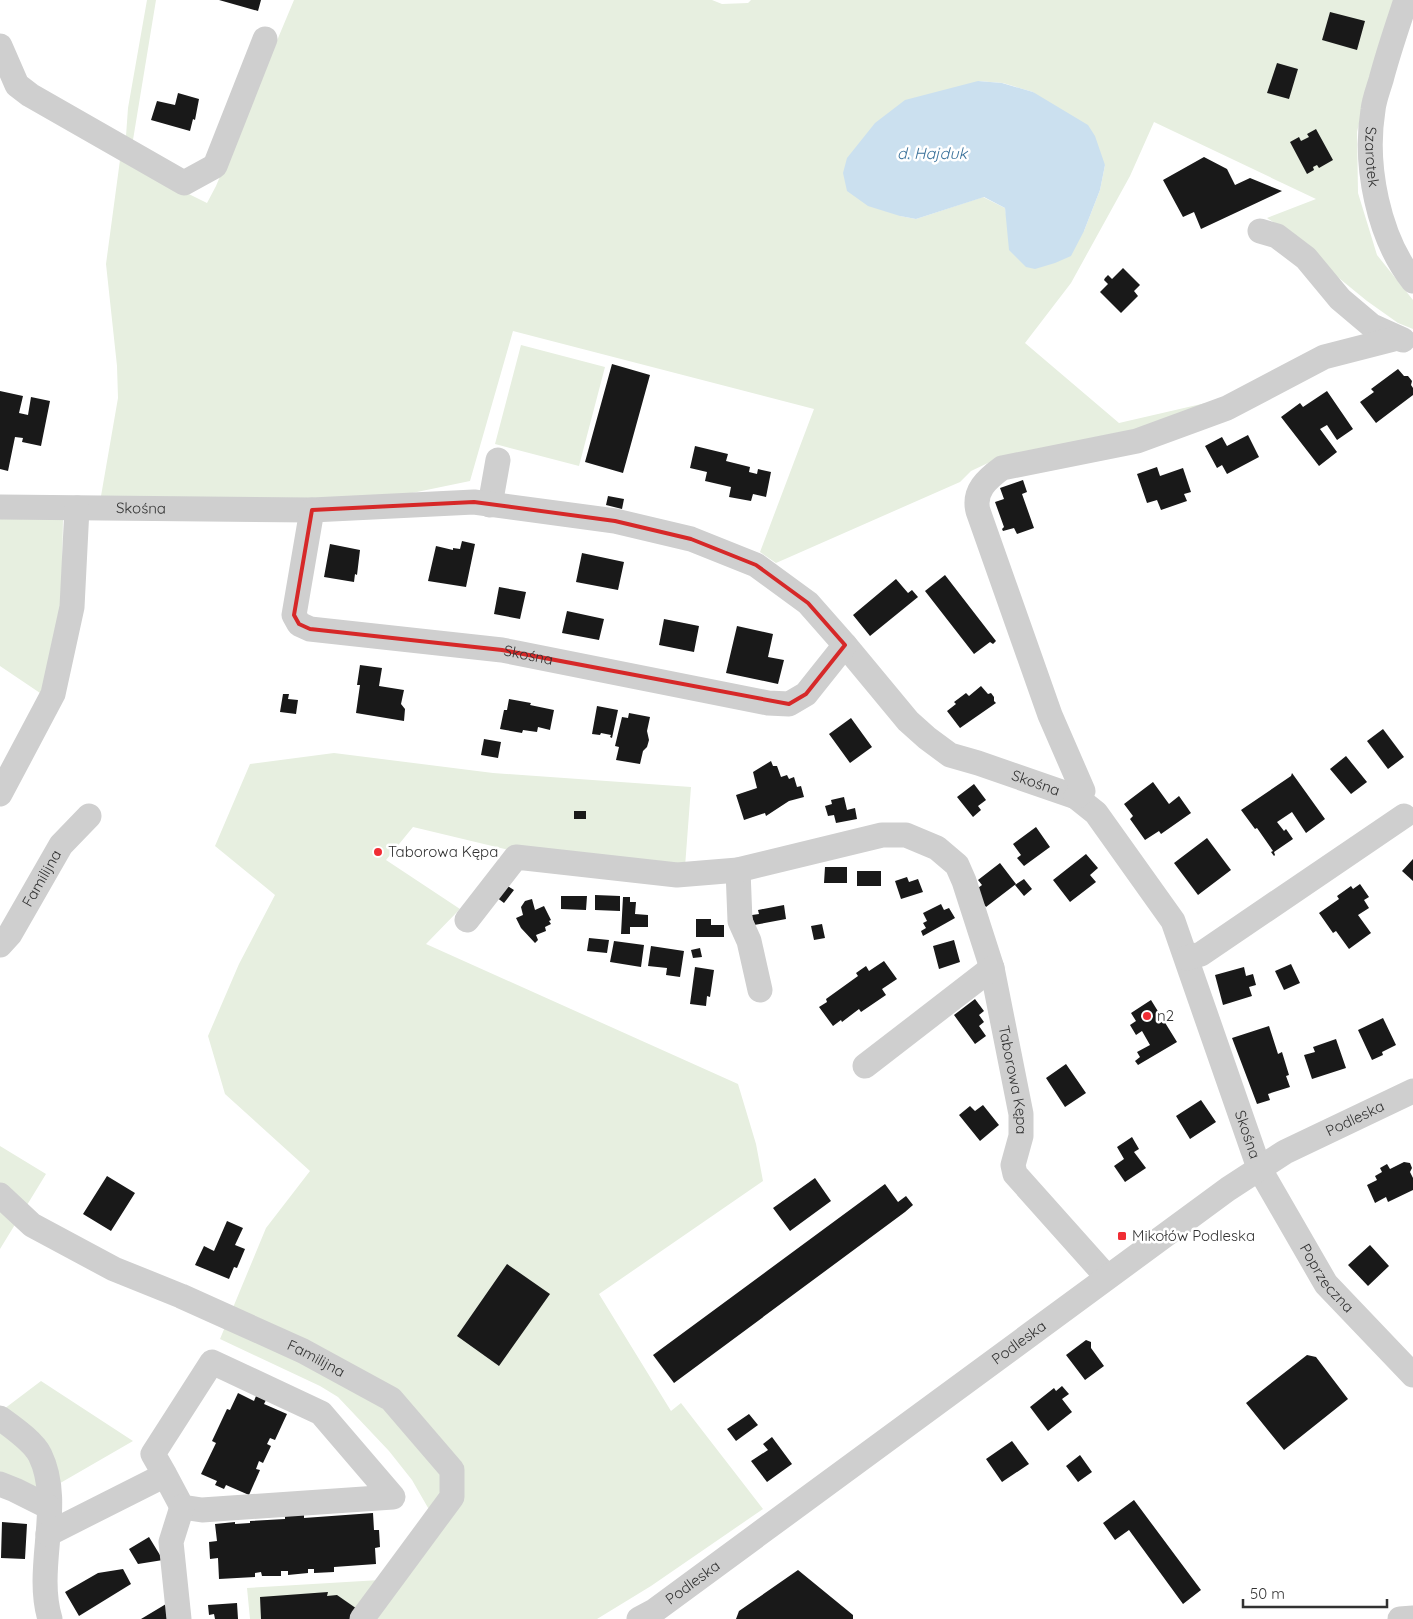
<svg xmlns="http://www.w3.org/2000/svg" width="1413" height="1619" viewBox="0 0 1413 1619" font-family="Quicksand,sans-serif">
  <rect width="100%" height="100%" fill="#fff"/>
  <path fill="#e7efe0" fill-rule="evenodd" d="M147,0H156L132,146L126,136L128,108Z
    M294,0H712L722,4L748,3L751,0H1395L1372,68L1357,132L1358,193L1377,255L1413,300V329L1398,323L1367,301L1329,270L1308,244L1267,218L1316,199L1154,122L1130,176L1071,283L1025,343L1119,423L1223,399L1124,434L988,463L971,471L960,482L776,563L760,552L814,409L513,331L470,481L412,493L265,504L101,496L118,398L117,366L106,264L120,160L207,203L216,186ZM978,81L1003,83L1033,92L1105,165L1100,190L1084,231L1008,227L1005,208L983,197L916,219L900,216Z
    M521,345L605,367L579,466L495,444Z
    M0,518L63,519L61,618L43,695L0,666Z
    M334,753L493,773L691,787L685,867L513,851L413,827L386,860L460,909L426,944L738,1084L756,1144L763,1181L599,1294L671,1411L681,1403L763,1509L651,1586L597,1619H250L247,1588L380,1580L431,1513L412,1480L389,1451L338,1397L320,1386L220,1339L266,1228L310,1171L225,1094L208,1036L239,964L275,895L215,846L250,764Z
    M0,1146L46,1174L0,1249Z
    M41,1381L133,1441L43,1493L0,1478V1410L4,1409Z"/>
  <path fill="#cbe0ef" d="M978,81L1002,83L1033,92L1088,125L1095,136L1105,165L1100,190L1084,231L1071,256L1055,263L1035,269L1026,267L1009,250L1005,208L984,197L916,219L900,216L868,206L847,191L843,173L847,158L875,123L905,100Z"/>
  <path fill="#191919" d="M219,0H261L258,11Z
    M1330,12L1365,21L1357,50L1322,40Z
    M1277,63L1298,69L1289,99L1267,93Z
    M178,93L199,99L195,120L193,119L190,131L151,120L157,101L175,105Z
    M1316,129L1333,160L1319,168L1317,165L1313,167L1314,170L1307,174L1290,142L1299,137L1301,141L1309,137L1307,134Z
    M1204,157L1227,169L1235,185L1250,178L1282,191L1201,229L1194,212L1183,217L1163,180Z
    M1123,268L1140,285L1134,291L1138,296L1121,313L1100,292L1108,284L1104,280L1105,278L1108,275L1112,279Z
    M612,364L650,375L623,473L585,462Z
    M1398,369L1404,376H1408L1412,381L1411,385L1413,388V395L1376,423L1360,402L1374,392L1371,389Z
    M0,391L23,396L19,413L28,415L31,397L50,401L41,446L22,442L23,438L15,437L8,471L0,469Z
    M1327,391L1353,429L1337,440L1327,425L1320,429L1337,452L1319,466L1281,417L1300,403L1303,407Z
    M1248,435L1259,457L1227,474L1222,465L1217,468L1205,446L1222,437L1227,446Z
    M695,446L728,454L726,461L750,467L749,472L757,474L758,469L771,472L766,497L753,494L751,501L729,497L731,487L705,481L707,472L690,468Z
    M1157,467L1160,476L1183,468L1191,492L1184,494L1187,501L1161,510L1157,500L1147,503L1137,474Z
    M1023,480L1027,492L1022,494L1034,528L1017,534L1014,528L1003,531L1002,529L1004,527L995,502L1004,499L1000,488Z
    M608,496L624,499L622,509L606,505Z
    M462,541L475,544L466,587L428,581L436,546L453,550V548L460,549Z
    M330,544L360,550L357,575L355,574L354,582L324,577Z
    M582,553L624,562L618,590L576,582Z
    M945,575L996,641L993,644L990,642L974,654L925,591Z
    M896,579L908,593L912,590L918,597L870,636L853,615Z
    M499,587L526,592L520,619L494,614Z
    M567,611L604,619L599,640L562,633Z
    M664,619L699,626L694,652L659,645Z
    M737,626L773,634L768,657L784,660L778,684L726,673Z
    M360,665L382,668L379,686L404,690L401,704L405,709L404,721L356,713L360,685H357Z
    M981,686L988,694L991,693L994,697V701L996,703L960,728L947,711L956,704L954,702L966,693L969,696Z
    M283,694H289L288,699L298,700L296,714L280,712Z
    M509,699L531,703L530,705L554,710L550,730L538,727L537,732L523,730L522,733L500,729L504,710H507Z
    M597,706L618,710L612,738L610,737L611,735L601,733L600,735L592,734Z
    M629,713L650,717L647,731L649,740L647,747L643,751L640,764L616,760L619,747L615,746L622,717L628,718Z
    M851,718L872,747L850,763L829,734Z
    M1383,729L1404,757L1388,769L1367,741Z
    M484,739L501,742L498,758L481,755Z
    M1346,756L1367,782L1351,794L1330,769Z
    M771,761L773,766H777L781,777L787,775L789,779L794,777L797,787L801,786L804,797L789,801L766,816L765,813L744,820L736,795L757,788L753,772Z
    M1292,773L1325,819L1306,833L1292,812L1277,822L1284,831L1286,829L1293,839L1274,852L1275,855L1274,856L1271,852L1273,851L1257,828L1255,829L1241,810L1291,776Z
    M1153,782L1169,804L1179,796L1191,813L1161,834L1159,831L1145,840L1130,819L1133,816L1124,804Z
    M974,784L986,800L978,806L981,810L973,817L957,797Z
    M844,797L847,810L855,808L857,819L836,823L834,815L828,816L825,806L832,804L831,800Z
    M574,811H586V819H574Z
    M1036,827L1050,847L1024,866L1017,858L1021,855L1013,844Z
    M1207,838L1231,870L1198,895L1174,863Z
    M1086,854L1098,868L1090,875L1096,882L1070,902L1053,880Z
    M1413,859V881L1402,871Z
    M1000,863L1016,884L986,907L974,891L982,885L978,880Z
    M825,867H847V883H824Z
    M857,871H881V886H857Z
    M907,877L909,882L918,879L923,892L901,899L895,881Z
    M1024,879L1032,889L1024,896L1015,885Z
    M1360,884L1369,897L1364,900L1369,908L1358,915L1371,933L1349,949L1336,931L1333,933L1319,913L1339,899L1337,896L1351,886L1353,889Z
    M506,885L514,890L504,903L496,897Z
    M595,895L620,896V911L595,910Z
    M561,896H587L586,910L561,909Z
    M623,897H630V902H636L635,914L648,915V927H630V934H621Z
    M532,899L535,910L544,906L551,920L549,921L551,924L545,927L546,931L536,935L538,940L535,943L521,928L516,918L523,915L521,907L525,901Z
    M941,904L944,910L949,908L955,918L923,936L921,931L926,928L923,923L927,921L923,913Z
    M784,905L786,919L754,925L752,915L759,914L758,910Z
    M696,919H711V925H724V937H696Z
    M822,924L825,938L814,940L811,926Z
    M589,938L609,940L607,953L587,951Z
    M954,940L960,962L939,969L933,946Z
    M614,941L644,945L641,967L610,962Z
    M651,946L684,951L680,977L666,975L667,968L648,966Z
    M700,948L702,957L693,958L691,950Z
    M884,961L897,979L882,989L886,995L861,1012L859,1009L842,1022L841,1020L833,1026L819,1007L827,1002L826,999L858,976L856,973L866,966L869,971Z
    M1291,964L1300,983L1284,990L1275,971Z
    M695,967L714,970L710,997L707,996L706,1006L690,1004Z
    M1244,967L1246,976L1253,974L1256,985L1249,987L1252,996L1223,1005L1215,975Z
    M975,999L984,1011L979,1015L984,1022L979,1026L986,1036L975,1044L954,1015Z
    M1151,1000L1177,1042L1138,1065L1135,1061L1140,1057L1137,1052L1150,1045L1142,1031L1136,1035L1130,1025L1136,1021L1131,1013Z
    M1383,1018L1396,1045L1382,1052L1383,1055L1372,1060L1358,1030Z
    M1269,1026L1278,1054L1282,1052L1289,1075L1286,1076L1290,1087L1268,1094L1270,1100L1257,1104L1232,1038Z
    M1336,1039L1346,1068L1312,1079L1304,1055L1315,1052L1313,1047Z
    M1066,1064L1086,1093L1065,1107L1046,1078Z
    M1201,1100L1216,1122L1190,1139L1176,1116Z
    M983,1105L999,1125L980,1141L959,1115L970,1106L975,1111Z
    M1132,1137L1139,1149L1134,1152L1146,1168L1125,1182L1114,1166L1124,1159L1117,1147Z
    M1404,1162L1410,1163L1412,1168L1410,1172L1413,1178V1190L1388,1202L1386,1197L1375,1203L1367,1185L1377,1180L1375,1176L1382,1172L1380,1168L1387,1164L1390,1169Z
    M107,1176L135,1193L111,1231L83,1214Z
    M815,1178L831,1201L790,1231L773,1208Z
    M885,1184L898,1202L906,1196L913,1205L905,1212L674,1383L653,1355Z
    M227,1221L243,1228L235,1245L245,1249L237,1268L234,1267L229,1279L195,1265L204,1246L214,1251Z
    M1370,1245L1389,1266L1368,1286L1348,1265Z
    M507,1264L550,1294L499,1366L457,1336Z
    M1086,1340L1091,1342V1348L1104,1366L1085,1380L1066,1355Z
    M1307,1355L1316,1357L1348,1399L1284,1450L1246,1403Z
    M1062,1386L1069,1394L1062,1399L1072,1412L1048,1431L1030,1407L1054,1388L1056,1391Z
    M238,1393L254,1401L256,1396L266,1400L264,1404L287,1414L275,1440L270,1438L267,1444L271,1446L263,1463L259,1461L256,1469L260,1470L249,1495L226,1485L224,1489L215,1485L217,1481L201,1474L216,1443L212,1441L227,1409L230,1410Z
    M749,1414L758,1425L736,1441L727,1429Z
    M772,1437L792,1464L767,1482L751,1461L768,1450L763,1444Z
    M1012,1441L1029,1464L1002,1482L986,1459Z
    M1080,1455L1092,1472L1078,1482L1066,1466Z
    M1134,1500L1201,1590L1183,1604L1129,1530L1115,1540L1103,1523Z
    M304,1513V1518L373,1513L374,1530H379L380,1547L375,1548L376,1564L334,1567V1572L314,1573V1569H308V1573L288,1575V1571H281V1576H262L261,1572L255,1573V1577L219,1579L218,1558L210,1559L209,1542L217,1541L215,1524L235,1522V1524L250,1523V1521L285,1519V1515Z
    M2,1522L27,1524L25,1559L1,1558Z
    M149,1537L163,1560L138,1564L129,1549Z
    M123,1569L131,1584L79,1616L65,1592L98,1573Z
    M798,1570L853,1615V1619H736L739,1611Z
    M328,1592L327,1596L337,1595L360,1611L354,1619H261L260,1597Z
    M237,1603L238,1619H215L214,1614L209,1615L208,1605Z
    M166,1604L167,1619H141Z"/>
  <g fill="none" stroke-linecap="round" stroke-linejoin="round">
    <g stroke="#cfcfcf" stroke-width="25">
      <path id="s1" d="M1406,0C1397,27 1388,53 1381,80C1378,90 1374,100 1373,110C1364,165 1378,237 1413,281"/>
      <path d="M0,46L17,85L30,95L184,183L215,166L265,39"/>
      <path d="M1260,231L1277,236L1306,258L1340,299L1372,326L1403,340"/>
      <path d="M490,505L498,460"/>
      <path id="s2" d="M0,507L312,510L474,502L615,521L691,539L756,565L808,603L845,645L908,721L927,738L950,755L978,763L1076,797L1096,813L1173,921L1259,1168L1326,1284L1413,1375"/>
      <path id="s3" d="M312,510L294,615L299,624L310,629L502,650L768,703L789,704L806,694L845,645"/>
      <path d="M0,794L53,694L72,607L77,508"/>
      <path d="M1076,797L1083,791L1050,715L978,511C973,491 987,479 1002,468L1137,441L1227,408L1324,357L1398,338"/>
      <path d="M738,870L740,921L749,941L760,990"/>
      <path id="s4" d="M467,920L516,857L677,875L738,870L882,835H906L937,848L957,865L964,881L992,968L1021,1114V1136L1013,1165L1015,1174L1107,1277"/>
      <path id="s5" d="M0,945L10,934L61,845L89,816"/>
      <path d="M1187,958L1201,954L1404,816"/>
      <path d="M865,1066L992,968"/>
      <path id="s6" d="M0,1195L32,1225L114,1269L181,1296L303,1351L391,1399L452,1470V1497L362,1619"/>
      <path d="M0,1418C12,1427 33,1441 40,1455C64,1504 34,1567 50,1619"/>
      <path d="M0,1484L15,1490L49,1507"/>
      <path d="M48,1534L165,1475L182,1507L202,1510L393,1497L321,1413L212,1362L153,1454L165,1475"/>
      <path d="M179,1619L171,1542L182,1507"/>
      <path id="s7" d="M639,1619L654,1611L1228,1189L1285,1152L1413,1091"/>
      <path d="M1400,1619L1413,1618"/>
    </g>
  </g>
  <path fill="none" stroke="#d62828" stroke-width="4" stroke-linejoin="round" d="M474,502L615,521L691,539L756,565L808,603L845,645L806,694L789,704L502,650L310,629L299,624L294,615L312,510Z"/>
  <g fill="#f02d34" stroke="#fff" stroke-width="2">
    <circle cx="378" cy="852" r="5"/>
    <circle cx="1147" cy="1016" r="5"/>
    <rect x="1117" y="1231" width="10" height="10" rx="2.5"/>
  </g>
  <g text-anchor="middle" stroke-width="5" stroke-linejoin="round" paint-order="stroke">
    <g font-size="15" fill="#323232" stroke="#fff">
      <text dy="5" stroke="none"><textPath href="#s1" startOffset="162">Szarotek</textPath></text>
      <text dy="5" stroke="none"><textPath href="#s2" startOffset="141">Skośna</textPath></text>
      <text dy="5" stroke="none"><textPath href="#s3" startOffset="349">Skośna</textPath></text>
      <text dy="5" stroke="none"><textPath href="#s2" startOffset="1128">Skośna</textPath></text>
      <text dy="5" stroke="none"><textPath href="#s5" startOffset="79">Familijna</textPath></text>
      <text dy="5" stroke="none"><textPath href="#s4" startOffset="758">Taborowa Kępa</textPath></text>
      <text dy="5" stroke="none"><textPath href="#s7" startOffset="875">Podleska</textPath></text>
      <text dy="5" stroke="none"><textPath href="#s2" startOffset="1555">Skośna</textPath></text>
      <text dy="5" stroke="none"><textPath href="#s2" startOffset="1720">Poprzeczna</textPath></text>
      <text dy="5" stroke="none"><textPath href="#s7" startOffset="470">Podleska</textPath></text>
      <text dy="5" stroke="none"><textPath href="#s6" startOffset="358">Familijna</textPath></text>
      <text dy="5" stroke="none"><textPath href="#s7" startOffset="65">Podleska</textPath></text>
    </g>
    <g font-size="15" fill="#323232" stroke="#fff" text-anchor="start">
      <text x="388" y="857">Taborowa Kępa</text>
      <text x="1157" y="1021">n2</text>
      <text x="1132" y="1241">Mikołów Podleska</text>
    </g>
    <g font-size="16" font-style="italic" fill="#39719a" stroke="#fff">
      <text x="932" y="159">d. Hajduk</text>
    </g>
  </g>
  <path d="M1243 1599v8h144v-8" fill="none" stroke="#323232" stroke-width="2.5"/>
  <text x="1250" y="1599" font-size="15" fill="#323232" stroke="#ffffff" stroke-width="4" paint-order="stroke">50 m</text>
</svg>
